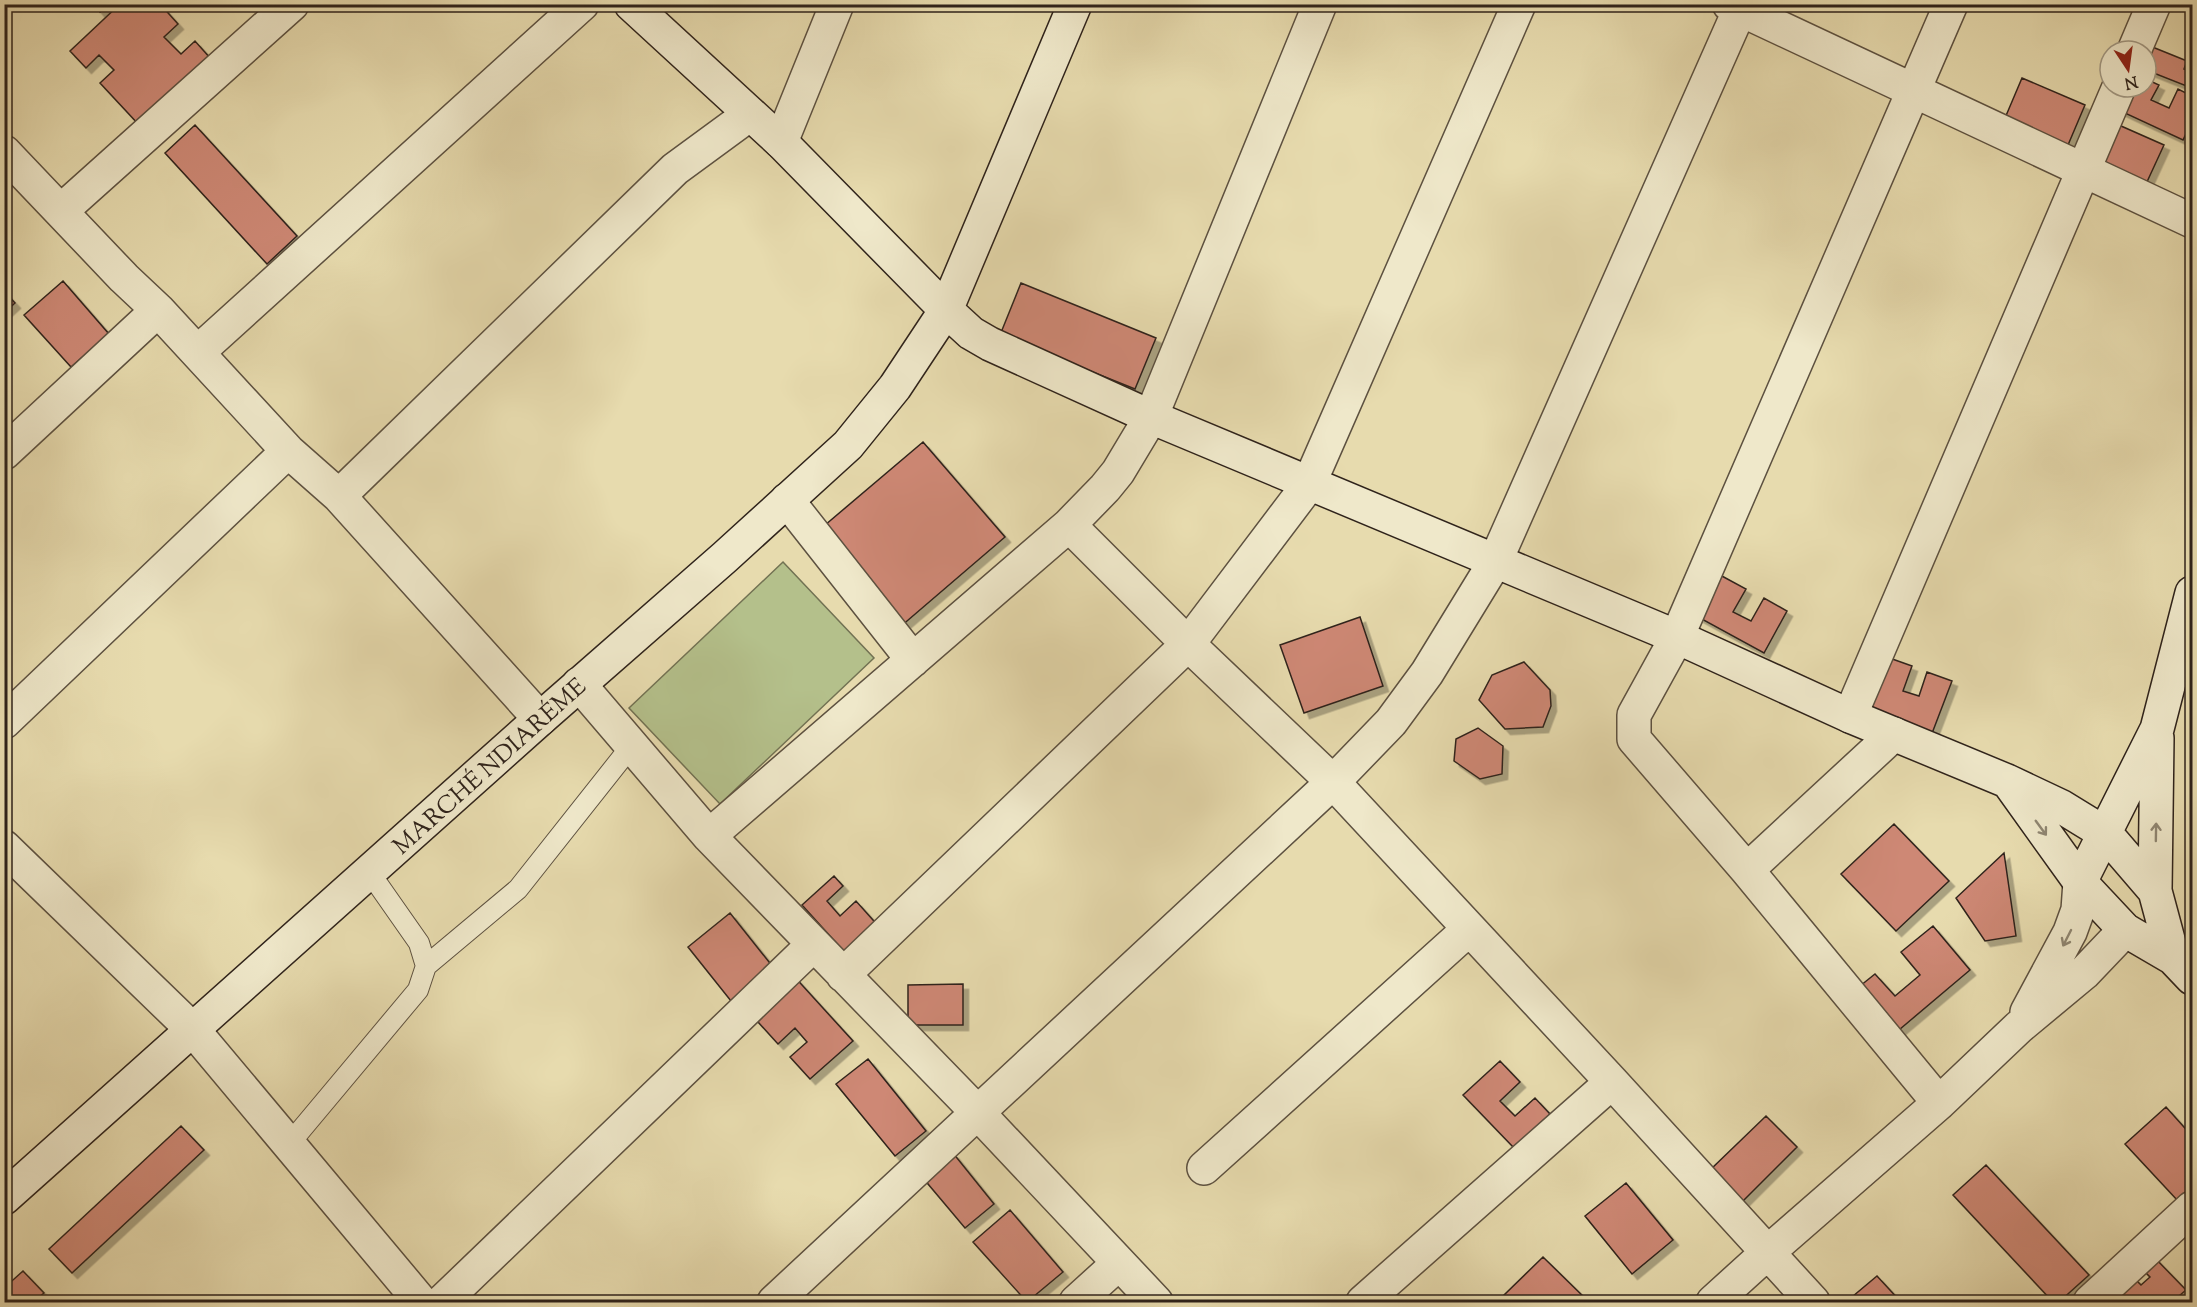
<svg xmlns="http://www.w3.org/2000/svg" width="2197" height="1307" viewBox="0 0 2197 1307" font-family="'Sorts Mill Goudy',serif">
  <defs>
    <filter id="shadow"><feDropShadow dx="5.5" dy="5.5" stdDeviation="0" flood-color="#0004"/></filter>
  </defs>
  <rect width="100%" height="100%" fill="#e7dbae"/>
  <filter id="stains"><feTurbulence type="fractalNoise" baseFrequency=".00333" numOctaves="4"/><feColorMatrix values="0 0 0 0 .2 0 0 0 0 .09 0 0 0 0 .02 0 0 0 .5 -.17"/></filter>
  <radialGradient id="worn" r=".72"><stop offset=".6" stop-color="#630" stop-opacity="0"/><stop offset="1" stop-color="#630" stop-opacity=".3"/></radialGradient>
  <path fill="#b4c08b" stroke="#727253" stroke-width="1.5" d="M783,562L874,658L720,804L629,708Z"/>
  <path fill="#ce8875" stroke="#2f231b" stroke-width="1.5" filter="url(#shadow)" d="M93,4H107L100,12Z
    M120,4H160L178,24L164,37L181,54L195,41L211,59L140,126L100,83L114,70L99,55L86,68L70,51Z
    M2145,44L2187,61L2184,69L2192,72L2189,87L2146,70Z
    M2022,78L2085,105L2068,145L2005,118Z
    M2146,79L2159,85L2151,100L2169,108L2178,89L2192,96L2186,109L2192,112V121L2183,140L2114,108L2124,87H2146Z
    M2112,122L2164,145L2146,184L2095,161Z
    M195,125L297,236L267,264L165,153Z
    M63,281L109,334L71,367L24,315Z
    M1021,283L1156,338L1135,389L1000,335Z
    M4,291L15,303L4,313Z
    M923,442L1005,537L900,627L818,531Z
    M1720,575L1746,589L1733,612L1751,621L1764,598L1787,611L1764,653L1698,617Z
    M1360,617L1383,686L1304,713L1280,645Z
    M1881,655L1912,666L1903,691L1919,696L1927,672L1952,681L1931,736L1861,710Z
    M1524,662L1550,690L1551,706L1543,727L1505,729L1479,700L1492,675Z
    M1478,728L1503,746L1502,774L1480,779L1454,761L1456,739Z
    M1894,824L1949,881L1896,931L1841,874Z
    M2004,853L2016,936L1985,941L1956,898Z
    M834,876L843,886L827,901L840,916L856,901L881,929L849,957L802,905Z
    M730,913L773,967L731,1001L688,947Z
    M1933,926L1970,970L1893,1035L1855,990L1875,974L1895,996L1920,975L1901,952Z
    M792,974L853,1041L810,1079L790,1057L807,1042L795,1028L778,1044L749,1012Z
    M963,984V1025H908V985Z
    M868,1059L926,1131L895,1156L836,1084Z
    M1500,1061L1520,1082L1500,1101L1515,1116L1535,1098L1550,1114L1514,1148L1463,1095Z
    M2166,1107L2192,1136V1187L2178,1201L2125,1144Z
    M1766,1116L1797,1147L1741,1203L1709,1171Z
    M181,1126L204,1150L72,1273L49,1249Z
    M953,1153L994,1204L965,1228L923,1178Z
    M1986,1165L2089,1275L2059,1302H2053L1953,1195Z
    M1626,1183L1673,1240L1632,1274L1585,1216Z
    M1010,1210L1063,1272L1027,1302L973,1242Z
    M1543,1257L1589,1302H1508L1502,1297Z
    M2154,1257L2186,1290L2179,1296L2186,1302H2127L2117,1292L2133,1277L2141,1285L2150,1277L2142,1269Z
    M23,1271L44,1293L33,1302H4V1288Z
    M1877,1276L1901,1302H1846Z"/>
  <g fill="none" stroke-linecap="round" stroke-linejoin="round">
    <defs>
      <path id="lane" d="M426,966L518,889L632,745
        M290,1143L418,990L426,966L419,943L370,873"/>
      <path id="street" d="M1729,4L2192,221
        M2134,51L2154,4
        M781,142L837,4
        M4,152L124,278L158,310L288,451L339,496L540,719
        M61,211L292,4
        M198,352L582,4
        M4,453L158,310
        M339,496L675,169L750,114
        M787,500L913,660
        M1069,525L1188,644L1333,782L1612,1082L1813,1302
        M579,684L709,836L978,1113L1156,1302
        M1850,716L2119,87
        M4,722L288,451
        M709,836L1069,525L1105,488L1118,472L1151,417L1320,4
        M4,847L194,1031L421,1302
        M1747,870L1894,734
        M843,975L1188,644L1309,484L1519,4
        M2027,1012L2070,932L2078,910L2080,882
        M1939,1103L1747,870L1634,739V715L1677,637L1951,4
        M1204,1168L1469,929
        M442,1302L813,945
        M774,1302L1333,782L1391,722L1427,673L1495,562L1740,9
        M1076,1302L1119,1263
        M1363,1302L1612,1082
        M1713,1302L1767,1253L1939,1103L2019,1027L2084,973L2125,930
        M2090,1302L2192,1208"/>
      <path id="secondary" d="M631,4L781,142L946,310L971,333L990,344L1151,417L1677,637L1850,716L2007,781L2062,807L2106,834L2155,891
        M2157,738L2155,891L2173,958
        M2009,783L2080,882L2125,930L2173,958L2192,978
        M2080,882L2157,729L2192,593
        M4,1198L540,719L725,557L848,445L895,387L946,310L1075,4"/>
    </defs>
    <use href="#lane" stroke="#5d5140" stroke-width="22"/>
    <use href="#street" stroke="#5d5140" stroke-width="36"/>
    <use href="#secondary" stroke="#2f231b" stroke-width="36"/>
    <use href="#lane" stroke="#efe8ca" stroke-width="20"/>
    <use href="#street" stroke="#efe8ca" stroke-width="33"/>
    <use href="#secondary" stroke="#efe8ca" stroke-width="33"/>
  </g>
  <defs><path id="oneway-shaft" d="M-6 0H5M1.5-3L5.5 0L1.5 3" fill="none" stroke-width="1.6" stroke-linecap="round" stroke-linejoin="round" transform="scale(1.5)"/></defs>
  <g stroke="#8f8672">
    <use href="#oneway-shaft" transform="translate(2041 828) rotate(54)"/>
    <use href="#oneway-shaft" transform="translate(2156 832) rotate(-89)"/>
    <use href="#oneway-shaft" transform="translate(2067 938) rotate(117)"/>
  </g>
  <g text-anchor="middle" stroke-width="4.5" stroke-linejoin="round" paint-order="stroke">
    <g font-size="24" fill="#2f231b" stroke="#efe8ca">
      <text transform="translate(489 766) rotate(-42)" y="8">MARCHÉ NDIARÉME</text>
    </g>
  </g>
  <rect width="2197" height="1307" fill="none" stroke="#e7dbae" stroke-width="24"/>
  <rect x="6" y="6" width="2185" height="1295" fill="none" stroke="#2f231b" stroke-width="3"/>
  <rect x="12" y="12" width="2173" height="1283" fill="none" stroke="#2f231b" stroke-width="1.5"/>
  <g transform="translate(2128 69) rotate(167)"><circle r="28" fill="#efe8ca" stroke="#a29984" stroke-width="1.5"/>
  <path d="M0-4.5L10 22L0 15L-10 22Z" fill="#8f2418"/>
  <text y="-9" font-size="16" font-weight="bold" text-anchor="middle" fill="#2f231b">N</text>
  </g>
  <rect width="100%" height="100%" filter="url(#stains)"/>
  <rect width="100%" height="100%" fill="url(#worn)"/>
</svg>
